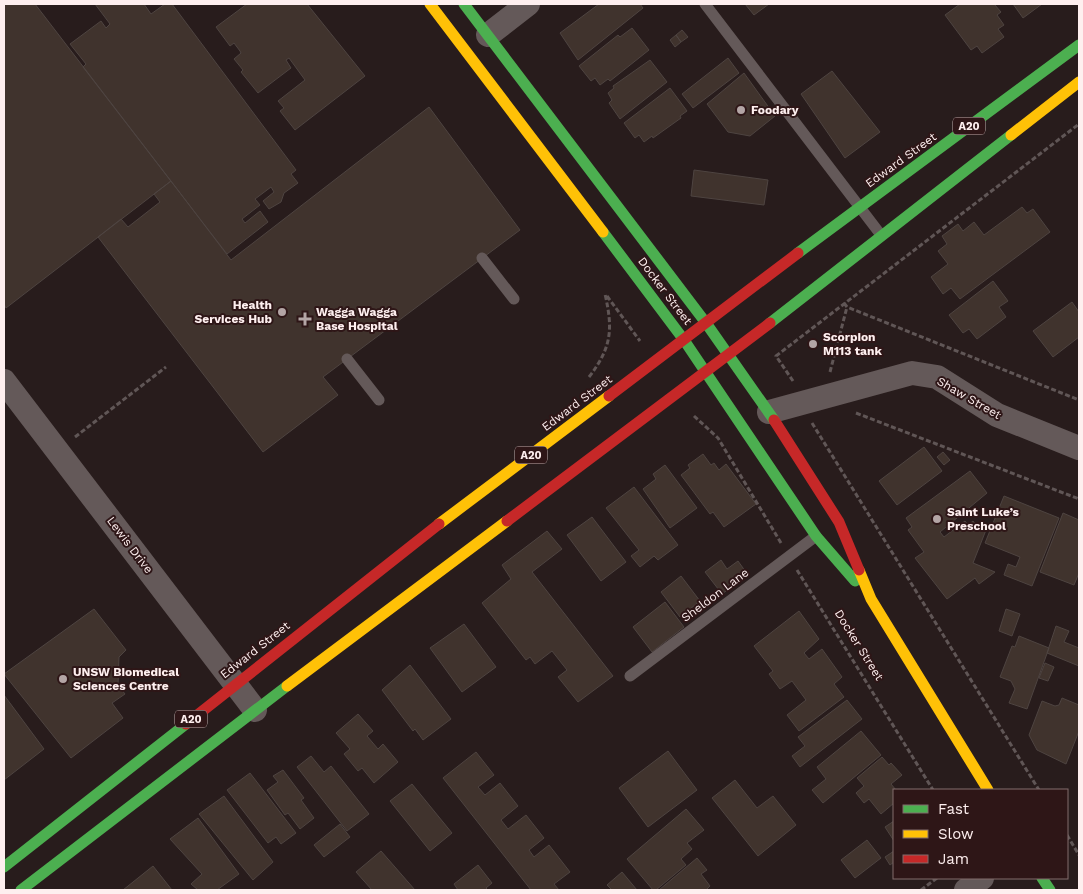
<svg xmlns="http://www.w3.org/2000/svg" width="1083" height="894" viewBox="0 0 1083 894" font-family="'Work Sans',sans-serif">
  <rect width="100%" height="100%" fill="#281c1c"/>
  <path fill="#40332d" stroke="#4e4441" d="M4,4H35L171,181L6,308L4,304Z
    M95,4H144L151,14L165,4H172L296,170L291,174L298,183L284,193L281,202L269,209L263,201L274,192L271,187L255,199L260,205L242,219L245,223L260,211L268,222L227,254L83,67L86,64L70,44L101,21L106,28L110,24Z
    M247,4H307L365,76L295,130L280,111L284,108L278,101L305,80L289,58L286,60L291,68L258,93L241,72L243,70L234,59L241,53L240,51L234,43L230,46L216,27Z
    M599,4H640L643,8L578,60L560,33Z
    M745,4H769L754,15Z
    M960,4H994L1001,12L997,15L1004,25L998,29L1004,37L982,53L977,46L971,50L945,15Z
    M1013,4H1042L1023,18Z
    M632,28L649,50L610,81L608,79L600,85L595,78L591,81L579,66L618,35L620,37Z
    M682,30L688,37L681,42L676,35Z
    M676,35L681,42L675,47L670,40Z
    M728,58L739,73L693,108L682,94Z
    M650,60L667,82L620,119L609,103L612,100L608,93L614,88L613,86Z
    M832,71L880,132L845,158L801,94Z
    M744,73L775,116L750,136L728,132L707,104Z
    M670,88L687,111L680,116L681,118L653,138L652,136L644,142L639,135L635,138L624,123Z
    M429,107L520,230L323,377L338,395L263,452L98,237L121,219L128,227L160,202L154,194L171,181L231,260Z
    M694,170L768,180L764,205L691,196Z
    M1022,207L1027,213L1033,209L1050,232L960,299L951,288L943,294L931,277L948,264L938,251L947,244L942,236L958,224L963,231L974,222L984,235Z
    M993,281L1008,301L999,307L1006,317L977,339L969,329L963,333L949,315Z
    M1072,302L1079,312V337L1053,357L1033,331Z
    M924,447L942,471L897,505L879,481Z
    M943,452L950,460L944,465L937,457Z
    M703,454L711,465L714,463L719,470L726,464L756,504L724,527L713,512L710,514L681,475L690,468L688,465Z
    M665,465L697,508L670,528L643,489L656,479L653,474Z
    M970,471L987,493L940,532L944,537L965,521L968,525L973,521L978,527L986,530L973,563L995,572L979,584L975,578L947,599L915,558L924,552L908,530L912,527L906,518Z
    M634,487L678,545L658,560L654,556L640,567L631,556L639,550L606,508Z
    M1004,496L1059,518L1032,586L1004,575L1008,564L1016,567L1020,557L985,543Z
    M1063,513L1079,520V573L1074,585L1040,572Z
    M592,517L626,562L601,581L567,535Z
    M547,531L562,549L532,572L613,676L578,702L558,677L567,670L552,651L535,664L530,657L526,660L482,603L511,579L502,565Z
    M721,560L727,569L738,561L748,575L722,594L705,572Z
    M681,576L700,601L680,617L661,592Z
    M665,602L684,627L652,652L633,627Z
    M94,609L126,650L119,657L118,685L125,694L112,703L123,718L71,758L4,674Z
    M1006,609L1020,614L1012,636L999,631Z
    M799,611L819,639L804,653L809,659L822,649L842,677L834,684L844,697L799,731L787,715L806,700L792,681L780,689L769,674L773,671L754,646Z
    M464,624L496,667L462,692L430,648Z
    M1056,626L1069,631L1064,642L1079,648V666L1047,653Z
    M1019,636L1049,648L1027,709L1009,703L1015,689L1011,681L1000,677L1012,646L1015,647Z
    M1045,663L1054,667L1048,681L1039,678Z
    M410,665L451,719L423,740L415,729L413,731L382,690Z
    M4,695L44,749L4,780Z
    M1062,698L1079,705V731L1066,764L1037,750L1029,735L1042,701L1055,706L1059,705Z
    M847,700L862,719L800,767L792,756L805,746L798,737Z
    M358,714L373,731L367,736L378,749L383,744L398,762L374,783L362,768L358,771L344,754L350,749L336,733Z
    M861,731L881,755L823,803L812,790L826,779L817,767Z
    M668,751L697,790L648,827L619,788Z
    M476,752L494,775L478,787L485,795L500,783L518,806L501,820L508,829L526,815L544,838L529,850L534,857L549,845L570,872L554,884L559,890H531L443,778Z
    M311,756L324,772L331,766L369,814L347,831L297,767Z
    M882,757L889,765L891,763L902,775L891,784L896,790H894V803L881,814L869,799L864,803L856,793L864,786L857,778Z
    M283,770L304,798L301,800L314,818L300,829L288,813L285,815L267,790L278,782L273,776Z
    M250,773L296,833L281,844L276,837L268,843L227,790Z
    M735,780L757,808L773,796L796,825L758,856L712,798Z
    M412,784L452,833L430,851L390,801Z
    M224,796L273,862L253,880L199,814Z
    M686,809L704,830L687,843L692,849L681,859L686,865L656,890H653L627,859Z
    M198,818L239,874L217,890H198L191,884L202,874L170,839Z
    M894,821V841L885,827Z
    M340,824L350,837L324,857L314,845Z
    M867,840L881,858L855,878L841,860Z
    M381,851L415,890H372L356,872Z
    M894,851V862L890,865L885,857Z
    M697,858L707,870L701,874L710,886L706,890H659Z
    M478,865L492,883L486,888L488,890H458L454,884Z
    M153,866L172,890H123Z
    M622,872L637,890H612L607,885Z"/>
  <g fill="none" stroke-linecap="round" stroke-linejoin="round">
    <path stroke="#605656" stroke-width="3" stroke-dasharray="5 2.5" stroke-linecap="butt" d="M607,296L640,341
      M844,303L847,307L1079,400
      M830,372L847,307
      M589,377C612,347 613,329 605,294
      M793,381L776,356L1079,124
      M856,413L1079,499
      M694,416L718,438L781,543
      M812,423L1039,790
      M75,437L166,367
      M797,570L933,790
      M1067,835L1079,855
      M921,890L937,878"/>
    <path stroke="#645959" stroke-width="11" d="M705,4L881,235
      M482,258L514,299
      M347,359L379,400
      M630,676L816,536"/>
    <path stroke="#645959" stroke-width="24" d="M488,35L528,4
      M4,381L255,710
      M769,412L912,373L937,377L997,415L1079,448
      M966,890L982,878"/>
    <path stroke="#4caf50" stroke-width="11" d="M464,4L706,323L774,420
      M603,232L684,340L816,536L855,581
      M798,253L1079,45
      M770,323L1011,135
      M4,867L186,724
      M1042,878L1050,890
      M21,890L287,686"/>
    <path stroke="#ffc107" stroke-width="11" d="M430,4L603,232
      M1011,135L1079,82
      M439,524L609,396
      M859,570L871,599L988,790
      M287,686L507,521"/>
    <path stroke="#c62828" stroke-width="11" d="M609,396L798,253
      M774,420L839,522L859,570
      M507,521L770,323
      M186,724L439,524"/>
  </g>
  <g fill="#b3a5a5" stroke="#2e1617" stroke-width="2">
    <circle cx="741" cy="110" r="5"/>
    <circle cx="282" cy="312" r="5"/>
    <path d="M302.5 311.5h5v5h5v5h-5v5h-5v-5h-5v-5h5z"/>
    <circle cx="813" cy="344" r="5"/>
    <circle cx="937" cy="519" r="5"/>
    <circle cx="63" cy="679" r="5"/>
  </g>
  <g text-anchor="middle" stroke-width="4" stroke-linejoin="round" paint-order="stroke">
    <g fill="#2e1617" stroke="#c0aeae" stroke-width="1">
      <rect x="953" y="117.5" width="32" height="17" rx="4"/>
      <rect x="515" y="446.5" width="32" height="17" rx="4"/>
      <rect x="175" y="710.5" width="32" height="17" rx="4"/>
    </g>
    <g font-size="11" font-weight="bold" fill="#feefef">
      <text x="969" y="130">A20</text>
      <text x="531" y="459">A20</text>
      <text x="191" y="723">A20</text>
    </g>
    <g font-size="12" font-weight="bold" fill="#feefef" stroke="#2e1617" text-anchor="start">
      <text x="751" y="114">Foodary</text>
      <text x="272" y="309" text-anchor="end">Health<tspan x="272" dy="14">Services Hub</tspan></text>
      <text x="316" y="316">Wagga Wagga<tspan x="316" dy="14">Base Hospital</tspan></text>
      <text x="823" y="341">Scorpion<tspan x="823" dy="14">M113 tank</tspan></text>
      <text x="947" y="516">Saint Luke’s<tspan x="947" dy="14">Preschool</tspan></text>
      <text x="73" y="676">UNSW Biomedical<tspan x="73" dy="14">Sciences Centre</tspan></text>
    </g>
    <g font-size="12" fill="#feefef" stroke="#2e1617">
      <text transform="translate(901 160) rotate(-36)" y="4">Edward Street</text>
      <text transform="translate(665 291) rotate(53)" y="4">Docker Street</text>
      <text transform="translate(969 398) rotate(30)" y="4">Shaw Street</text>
      <text transform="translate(577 403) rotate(-37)" y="4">Edward Street</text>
      <text transform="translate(130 545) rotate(53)" y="4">Lewis Drive</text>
      <text transform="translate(715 595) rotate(-37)" y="4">Sheldon Lane</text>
      <text transform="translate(859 645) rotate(58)" y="4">Docker Street</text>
      <text transform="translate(255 650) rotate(-38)" y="4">Edward Street</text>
    </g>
  </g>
  <rect width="1083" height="894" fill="none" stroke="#feefef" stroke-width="10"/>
  <rect x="893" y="789" width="175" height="90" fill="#2e1617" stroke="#816d6d"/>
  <rect x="903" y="805" width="25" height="8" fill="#4caf50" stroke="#816d6d"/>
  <text x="938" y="814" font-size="15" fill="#feefef">Fast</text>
  <rect x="903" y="830" width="25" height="8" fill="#ffc107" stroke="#816d6d"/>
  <text x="938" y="839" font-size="15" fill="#feefef">Slow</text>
  <rect x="903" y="855" width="25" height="8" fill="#c62828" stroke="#816d6d"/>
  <text x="938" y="864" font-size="15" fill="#feefef">Jam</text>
</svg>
